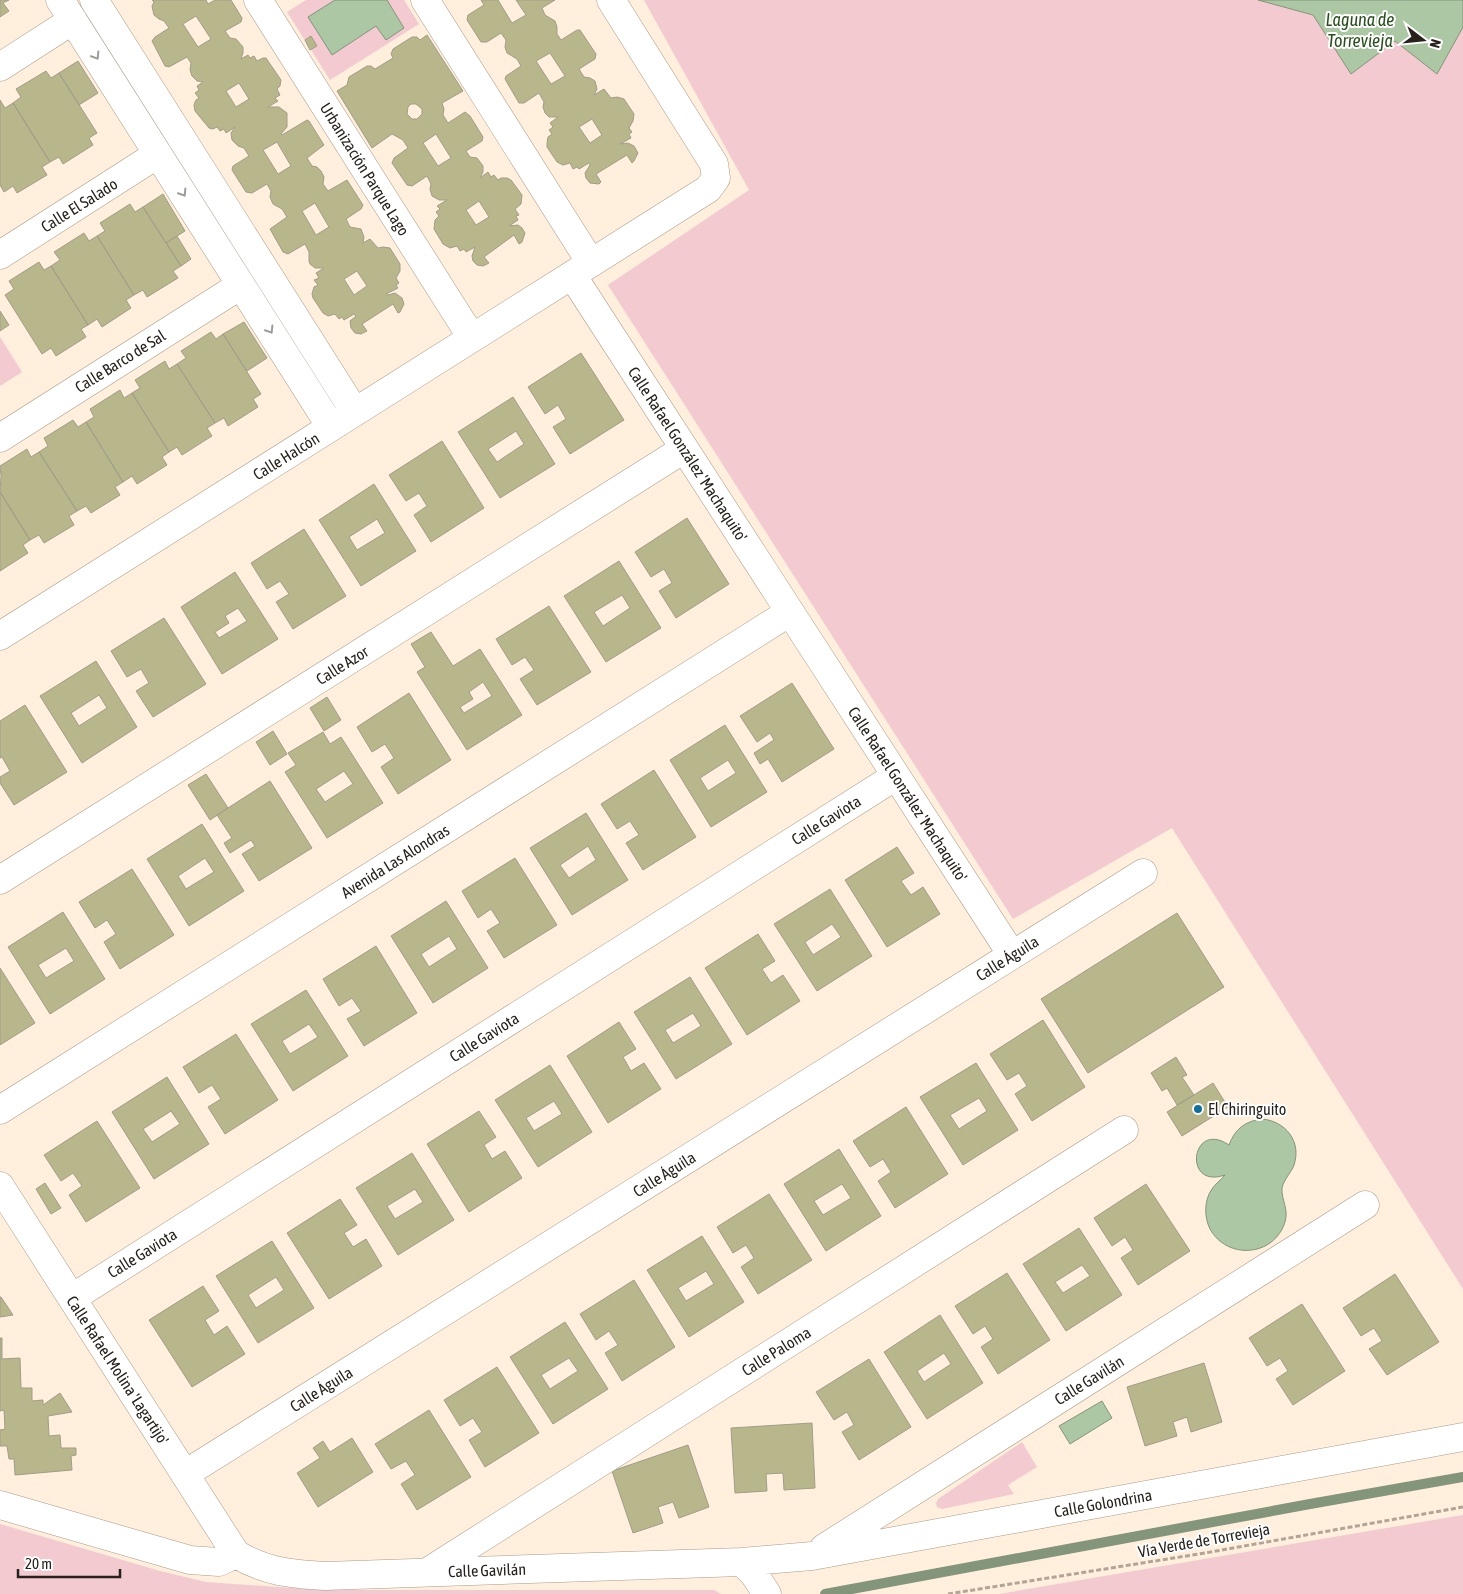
<svg xmlns="http://www.w3.org/2000/svg" width="1463" height="1594" viewBox="0 0 1463 1594" font-family="'Asap Condensed',sans-serif">
  <rect width="100%" height="100%" fill="#ffefdc"/>
  <path fill="#f4cad1" d="M306,0H404L419,24L330,80L287,12Z
    M644,0H1463V1289L1172,828L1013,919L608,285L749,190Z
    M0,337L22,372L0,386Z
    M1022,1442L1037,1467L1008,1485L1014,1494L942,1509L937,1507L936,1503L938,1499Z
    M1463,1515V1594H999Z
    M0,1524L160,1571L206,1582L320,1590H714L721,1594H0Z"/>
  <path fill="#abc7a3" stroke="#83957a" d="M335,0H387L404,28L386,40L376,26L332,55L308,17Z
    M1258,0H1463V27L1437,74L1395,41L1351,74L1313,15Z
    M1262,1119C1285,1121 1302,1141 1294,1165C1291,1173 1284,1179 1282,1188C1281,1199 1289,1209 1285,1222C1274,1257 1227,1260 1210,1229C1204,1217 1204,1200 1212,1189C1215,1184 1221,1180 1225,1175C1182,1190 1191,1119 1229,1145C1235,1129 1245,1121 1262,1119Z
    M1102,1401L1112,1418L1070,1444L1059,1426Z"/>
  <g fill="none" stroke-linecap="round" stroke-linejoin="round">
    <path stroke="#83957a" stroke-width="10" d="M825,1594L1310,1504L1463,1477"/>
  </g>
  <path fill="#b8b68b" stroke="#9f9e89" fill-rule="evenodd" d="M0,0H9L3,3L9,11L0,17Z
    M152,0H206L208,4L215,0H231L242,18L241,22L225,31L230,38L236,39L243,47V53L241,59L248,55L250,58L254,56L257,61L263,58H266L281,80L280,86L277,89L280,95L275,98L278,101L268,107H279L287,113V127L281,134L282,135L307,120L309,121L324,145L307,158L312,166L317,167L321,171L324,177L323,184L328,191L347,180L363,205L361,209L346,219L350,227L361,229L364,237L363,243L370,239L378,248L383,247L390,248L400,264V271L396,278L399,283L396,285L398,288L386,294L388,295L395,293L402,298L404,304L400,312L398,313L393,304L362,324L367,331L361,334L355,333L351,328L350,321L356,316L354,314L344,320L342,317L339,319L335,314L328,316L323,313L313,298L312,294L314,287L318,285L314,280L319,278L316,273L324,268H315L310,264L309,261V252L305,244L288,254L283,252L270,229L287,217L282,209L273,204L270,197L271,191L267,184L252,193L246,192L232,170L233,166L249,156L244,148L238,146L232,140L231,133L235,127L226,133L224,129L220,131L217,127L213,129L209,128L195,111L194,105L196,100L199,98L195,93L199,90L197,86L203,82L197,81L192,76L190,70L191,63L187,57L169,67L165,66L152,41L155,37L169,28L164,21L159,19L154,15L152,6L154,2ZM196,16L211,39L198,47L183,24ZM239,83L249,99L236,107L226,91ZM277,142L291,166L278,174L263,150ZM315,203L329,227L316,235L302,211ZM357,271L367,286L354,295L344,279Z
    M481,0H498L512,23L526,15L516,0H555L542,8L545,15L555,21L557,27V34L561,40L577,30H580L596,54L595,59L579,69L584,77L590,78L595,81L597,89L594,95L604,89L611,98L617,97L624,99L634,114L633,121L629,128L632,132L629,134L631,138L620,144L628,143L634,146L638,153L634,161L632,163L627,155L596,174L601,182L599,184L590,183L586,178L585,173L590,165L589,163L579,169L577,167L573,169L570,163L563,165L557,162L547,147V143L548,137L552,134L549,130L553,127L550,123L558,117H549L545,113L543,107L544,102L539,93L524,103H519L505,79L506,76L521,66L517,59L507,53L505,47L506,40L501,33L487,42H481L467,20L468,15L484,5ZM550,53L565,76L551,84L536,61ZM592,119L602,135L590,143L579,127Z
    M427,35L463,91L442,103L444,109L443,115L448,123L465,112L470,116L483,137L482,141L466,151L470,157L477,158L483,166V172L480,178L488,172L491,177L494,175L498,180L501,178H507L511,180L522,195L521,204L515,209L519,215L516,216L518,220L509,226L518,225L522,228L525,233L522,242L519,244L514,235L484,257L489,263L483,266L477,265L473,261L472,256L475,247L466,252L464,249L460,251L457,246L450,248L443,244L434,229L435,220L439,216L436,212L440,209L437,206L447,200H439L432,196L430,189L431,184L427,176L412,186L407,185L392,163L394,158L408,148L403,140L392,134L372,148L337,91L347,85L349,77L367,66H371L375,69L393,58L391,54L393,49L412,37H417L420,40ZM411,104H416L422,109V114L417,119H412L407,114L408,107ZM436,134L451,158L438,166L423,143ZM479,201L489,217L476,225L466,210Z
    M311,36L317,46L310,50L305,40Z
    M78,61L98,93L79,105L59,73Z
    M46,71L51,78L59,73L97,133L89,138L93,145L63,164L59,157L50,162L13,103L21,97L16,89Z
    M0,100L5,108L13,103L50,162L42,167L47,175L17,193L13,186L4,192L0,185Z
    M163,194L185,231L166,243L143,207Z
    M130,204L135,212L143,207L181,266L173,271L178,278L147,297L143,290L134,295L97,236L105,231L100,223Z
    M84,233L89,241L97,236L134,295L126,300L131,308L102,327L97,319L88,325L51,266L60,260L54,252Z
    M177,236L191,259L181,266L166,243Z
    M39,262L44,270L51,266L88,325L81,329L86,337L56,356L51,348L42,354L5,295L14,289L9,281Z
    M0,311L9,325L0,331Z
    M244,322L267,358L247,371L223,334Z
    M211,332L216,339L223,334L261,394L253,399L258,407L228,426L224,418L215,423L177,364L186,358L181,351Z
    M581,353L624,420L570,454L553,427L566,419L558,405L545,414L528,387Z
    M165,361L169,369L177,364L215,423L207,428L212,436L182,455L177,447L169,452L132,393L140,388L135,380Z
    M120,390L124,398L132,393L169,452L162,457L167,465L137,484L132,476L123,482L86,422L94,417L90,409Z
    M513,397L555,464L500,498L458,432ZM516,431L524,444L497,462L488,449Z
    M73,420L78,427L86,422L123,482L115,487L120,495L91,513L86,506L77,511L39,452L48,446L44,438Z
    M442,441L484,508L431,542L414,515L427,506L419,493L406,501L389,475Z
    M27,449L31,457L39,452L77,511L69,516L74,525L44,543L39,535L30,540L0,492L1,476L0,466Z
    M374,484L416,551L361,586L319,520ZM377,519L385,533L357,550L349,537Z
    M0,492L30,540L23,545L28,553L0,571Z
    M687,518L729,584L676,618L659,591L672,583L664,569L651,577L635,552Z
    M304,529L346,596L293,629L276,602L289,594L280,581L267,589L251,563Z
    M619,561L661,628L606,662L564,596ZM622,595L630,608L603,626L594,612Z
    M235,572L278,639L222,674L181,607ZM238,608L247,621L219,638L215,632L229,623L225,616Z
    M549,606L591,672L537,705L520,679L534,670L525,657L512,665L496,639Z
    M164,618L206,684L153,717L136,691L149,683L141,669L127,677L111,651Z
    M431,632L453,666L480,649L522,715L467,750L417,672L425,667L411,644ZM483,682L492,696L464,713L460,707L473,699L469,692Z
    M96,661L137,727L82,763L40,696ZM99,695L107,708L79,726L71,713Z
    M792,683L834,749L782,782L768,759L760,764L754,753L774,740L770,733L757,742L740,716Z
    M409,693L451,760L398,794L381,767L394,758L385,744L372,752L357,727Z
    M327,697L341,720L324,731L310,708Z
    M25,705L67,772L14,805L0,783V777L10,771L2,757L0,758V721Z
    M725,725L767,792L711,827L670,760ZM728,760L736,773L708,791L700,778Z
    M273,731L287,754L270,765L256,742Z
    M323,732L330,744L341,737L383,803L327,838L285,772L296,765L288,753ZM344,771L353,784L325,802L316,789Z
    M654,770L696,837L643,870L626,843L639,835L630,821L617,829L601,804Z
    M206,774L228,808L210,820L188,785Z
    M270,781L312,848L259,881L242,854L255,846L251,840L230,853L224,843L232,838L217,815Z
    M586,813L628,880L572,915L530,848ZM588,846L596,860L569,878L560,865Z
    M202,824L244,891L189,926L147,859ZM205,858L214,872L186,889L178,876Z
    M897,847L914,873L901,881L911,895L923,887L940,914L887,947L845,880Z
    M515,858L557,925L504,958L487,931L500,923L491,909L478,918L462,891Z
    M132,869L174,935L120,969L104,942L116,934L107,920L95,928L79,902Z
    M830,889L872,956L817,991L774,924ZM832,924L841,937L813,955L805,942Z
    M446,901L488,968L433,1003L391,936ZM449,936L457,949L429,967L421,954Z
    M63,912L105,979L50,1014L8,947ZM66,948L74,961L46,978L38,965Z
    M1177,913L1224,987L1088,1073L1041,999Z
    M758,934L775,961L762,969L771,983L783,975L800,1001L747,1035L705,968Z
    M376,946L417,1013L364,1046L347,1019L361,1011L352,998L339,1006L323,979Z
    M0,968L35,1023L0,1045Z
    M690,977L732,1044L676,1079L634,1012ZM693,1013L701,1026L673,1043L665,1030Z
    M306,990L348,1056L293,1091L251,1024ZM309,1024L318,1037L290,1054L282,1041Z
    M1043,1020L1085,1087L1032,1121L1015,1094L1027,1086L1019,1073L1007,1080L990,1054Z
    M619,1022L636,1049L623,1057L631,1071L644,1063L661,1089L608,1123L567,1056Z
    M236,1034L278,1100L225,1134L208,1107L221,1099L212,1085L199,1093L183,1067Z
    M1176,1057L1187,1075L1182,1077L1194,1095L1177,1105L1167,1088L1162,1091L1151,1073Z
    M976,1063L1018,1130L963,1165L920,1097ZM979,1098L987,1111L959,1129L950,1115Z
    M550,1065L592,1132L538,1167L495,1100ZM554,1101L562,1114L534,1131L526,1118Z
    M167,1077L209,1144L154,1179L112,1112ZM171,1111L180,1124L152,1142L143,1129Z
    M1213,1083L1228,1107L1182,1136L1167,1112Z
    M906,1107L948,1174L895,1208L878,1181L891,1172L883,1159L870,1167L853,1141Z
    M479,1111L496,1137L484,1145L492,1159L505,1151L522,1178L469,1212L427,1144Z
    M97,1121L140,1188L86,1222L69,1195L82,1186L73,1173L61,1181L44,1155Z
    M839,1149L881,1216L826,1251L784,1184ZM842,1184L851,1198L823,1215L814,1201Z
    M412,1153L454,1220L398,1255L356,1188ZM415,1189L423,1202L395,1219L387,1206Z
    M45,1183L61,1208L51,1214L36,1189Z
    M1146,1184L1190,1251L1138,1285L1121,1258L1133,1250L1125,1237L1112,1246L1094,1218Z
    M769,1194L812,1260L758,1294L741,1267L754,1258L746,1245L733,1253L717,1227Z
    M340,1199L357,1225L344,1233L353,1247L366,1239L382,1266L329,1299L287,1233Z
    M1079,1228L1122,1295L1066,1331L1023,1264ZM1082,1265L1090,1276L1063,1293L1055,1282Z
    M702,1236L744,1302L689,1337L647,1270ZM706,1271L714,1284L686,1301L678,1288Z
    M272,1241L314,1308L258,1343L216,1276ZM276,1277L284,1290L256,1308L248,1295Z
    M1007,1273L1050,1340L998,1374L981,1347L993,1339L985,1326L973,1334L955,1306Z
    M1395,1274L1439,1342L1387,1375L1369,1349L1382,1341L1374,1328L1361,1336L1343,1308Z
    M634,1280L675,1347L622,1381L605,1353L618,1345L609,1331L596,1340L580,1314Z
    M203,1286L219,1311L205,1320L214,1335L227,1326L245,1354L192,1387L149,1320Z
    M0,1297H1L13,1315L0,1317Z
    M1302,1304L1345,1371L1293,1405L1276,1379L1288,1371L1280,1358L1267,1366L1249,1338Z
    M940,1315L983,1383L927,1419L884,1352ZM944,1353L951,1364L924,1382L917,1371Z
    M565,1322L608,1389L553,1424L510,1357ZM569,1358L578,1371L550,1389L541,1375Z
    M0,1338H2V1359L20,1358L21,1388H32V1401L43,1400V1405L60,1393L72,1412L48,1416L49,1436L60,1435L61,1448H76V1455L71,1456L72,1470L15,1475L14,1459H9L7,1446H0V1430L5,1429L4,1410L0,1411Z
    M869,1359L911,1427L859,1460L842,1432L854,1425L847,1412L834,1420L816,1392Z
    M1204,1363L1222,1422L1191,1432L1187,1417L1173,1422L1177,1436L1145,1446L1127,1387Z
    M497,1367L539,1433L485,1467L469,1440L482,1432L473,1418L460,1426L444,1400Z
    M429,1410L471,1477L417,1510L401,1484L415,1475L406,1461L391,1469L375,1444Z
    M812,1423L815,1488L784,1490L783,1473L766,1474L767,1491L735,1493L731,1428Z
    M352,1438L373,1472L318,1507L297,1473L320,1458L313,1448L323,1441L330,1452Z
    M688,1445L709,1507L679,1518L673,1502L658,1507L663,1523L633,1533L612,1471Z"/>
  <g fill="none" stroke-linecap="round" stroke-linejoin="round">
    <defs>
      <path id="minor" d="M60,0L331,427
        M94,0L355,412
        M258,0L472,338
        M425,0L591,263
        M611,0L714,164L716,178L708,189L572,275L1012,955
        M0,67L73,20
        M0,255L158,154
        M0,438L241,285
        M0,636L572,275
        M0,880L684,449
        M0,1110L790,612
        M0,1186L236,1554C266,1572 291,1574 325,1576L742,1562L812,1556L1463,1437
        M72,1298L896,776
        M185,1474L1143,873
        M0,1505L190,1560L219,1562L236,1554
        M824,1548L1365,1205
        M742,1562L754,1574L767,1594
        M429,1571L1124,1130"/>
    </defs>
    <use href="#minor" stroke="#a99b89" stroke-width="29"/>
    <path stroke="#b2a597" stroke-width="3" stroke-dasharray="5 2.5" stroke-linecap="butt" d="M948,1594L1205,1553L1463,1507"/>
    <use href="#minor" stroke="#fff" stroke-width="28"/>
  </g>
  <defs><path id="oneway-chevron" d="M-2-3.5L2.5 0L-2 3.5" fill="none" stroke-width="1.6" stroke-linecap="round" stroke-linejoin="round" transform="scale(1.25)"/></defs>
  <g stroke="#9e9b98">
    <use href="#oneway-chevron" transform="translate(96 56) rotate(58)"/>
    <use href="#oneway-chevron" transform="translate(183 193) rotate(58)"/>
    <use href="#oneway-chevron" transform="translate(270 330) rotate(58)"/>
  </g>
  <circle fill="#116f9d" stroke="#fff" stroke-width="2" cx="1198" cy="1109" r="5"/>
  <g text-anchor="middle" stroke-width="4" stroke-linejoin="round" paint-order="stroke">
    <g font-size="16" fill="#27211b" stroke="#fff">
      <text transform="translate(365 169) rotate(58)" y="6">Urbanización Parque Lago</text>
      <text transform="translate(79 205) rotate(-32)" y="6">Calle El Salado</text>
      <text transform="translate(120 361) rotate(-32)" y="6">Calle Barco de Sal</text>
      <text transform="translate(688 454) rotate(57)" y="6">Calle Rafael González 'Machaquito'</text>
      <text transform="translate(286 456) rotate(-32)" y="6">Calle Halcón</text>
      <text transform="translate(342 665) rotate(-32)" y="6">Calle Azor</text>
      <text transform="translate(908 794) rotate(57)" y="6">Calle Rafael González 'Machaquito'</text>
      <text transform="translate(826 820) rotate(-32)" y="6">Calle Gaviota</text>
      <text transform="translate(395 861) rotate(-32)" y="6">Avenida Las Alondras</text>
      <text transform="translate(1007 958) rotate(-32)" y="6">Calle Águila</text>
      <text transform="translate(484 1037) rotate(-32)" y="6">Calle Gaviota</text>
      <text transform="translate(664 1174) rotate(-32)" y="6">Calle Águila</text>
      <text transform="translate(142 1253) rotate(-32)" y="6">Calle Gaviota</text>
      <text transform="translate(776 1351) rotate(-32)" y="6">Calle Paloma</text>
      <text transform="translate(118 1370) rotate(57)" y="6">Calle Rafael Molina 'Lagartijo'</text>
      <text transform="translate(1089 1380) rotate(-32)" y="6">Calle Gavilán</text>
      <text transform="translate(321 1389) rotate(-32)" y="6">Calle Águila</text>
      <text transform="translate(1103 1503) rotate(-10)" y="6">Calle Golondrina</text>
      <text transform="translate(1204 1540) rotate(-10)" y="6">Vía Verde de Torrevieja</text>
      <text transform="translate(487 1570) rotate(-2)" y="6">Calle Gavilán</text>
    </g>
    <g font-size="16" fill="#27211b" stroke="#fff" text-anchor="start">
      <text x="1208" y="1115">El Chiringuito</text>
    </g>
    <g font-size="18" font-style="italic" fill="#284e1c" stroke="#fff">
      <text x="1360" y="26">Laguna de<tspan x="1360" dy="21">Torrevieja</tspan></text>
    </g>
  </g>
  <g transform="translate(1423 40) rotate(106)" stroke="#ffffff" stroke-width="4" paint-order="stroke">
  <path d="M0-4L9 19L0 12L-9 19Z" fill="#27211b"/>
  <text y="-8" font-size="14" font-weight="bold" text-anchor="middle" fill="#27211b">N</text>
  </g>
  <path d="M18 1569v8h102v-8" fill="none" stroke="#27211b" stroke-width="2.5"/>
  <text x="25" y="1569" font-size="15" fill="#27211b" stroke="#ffffff" stroke-width="4" paint-order="stroke">20 m</text>
</svg>
